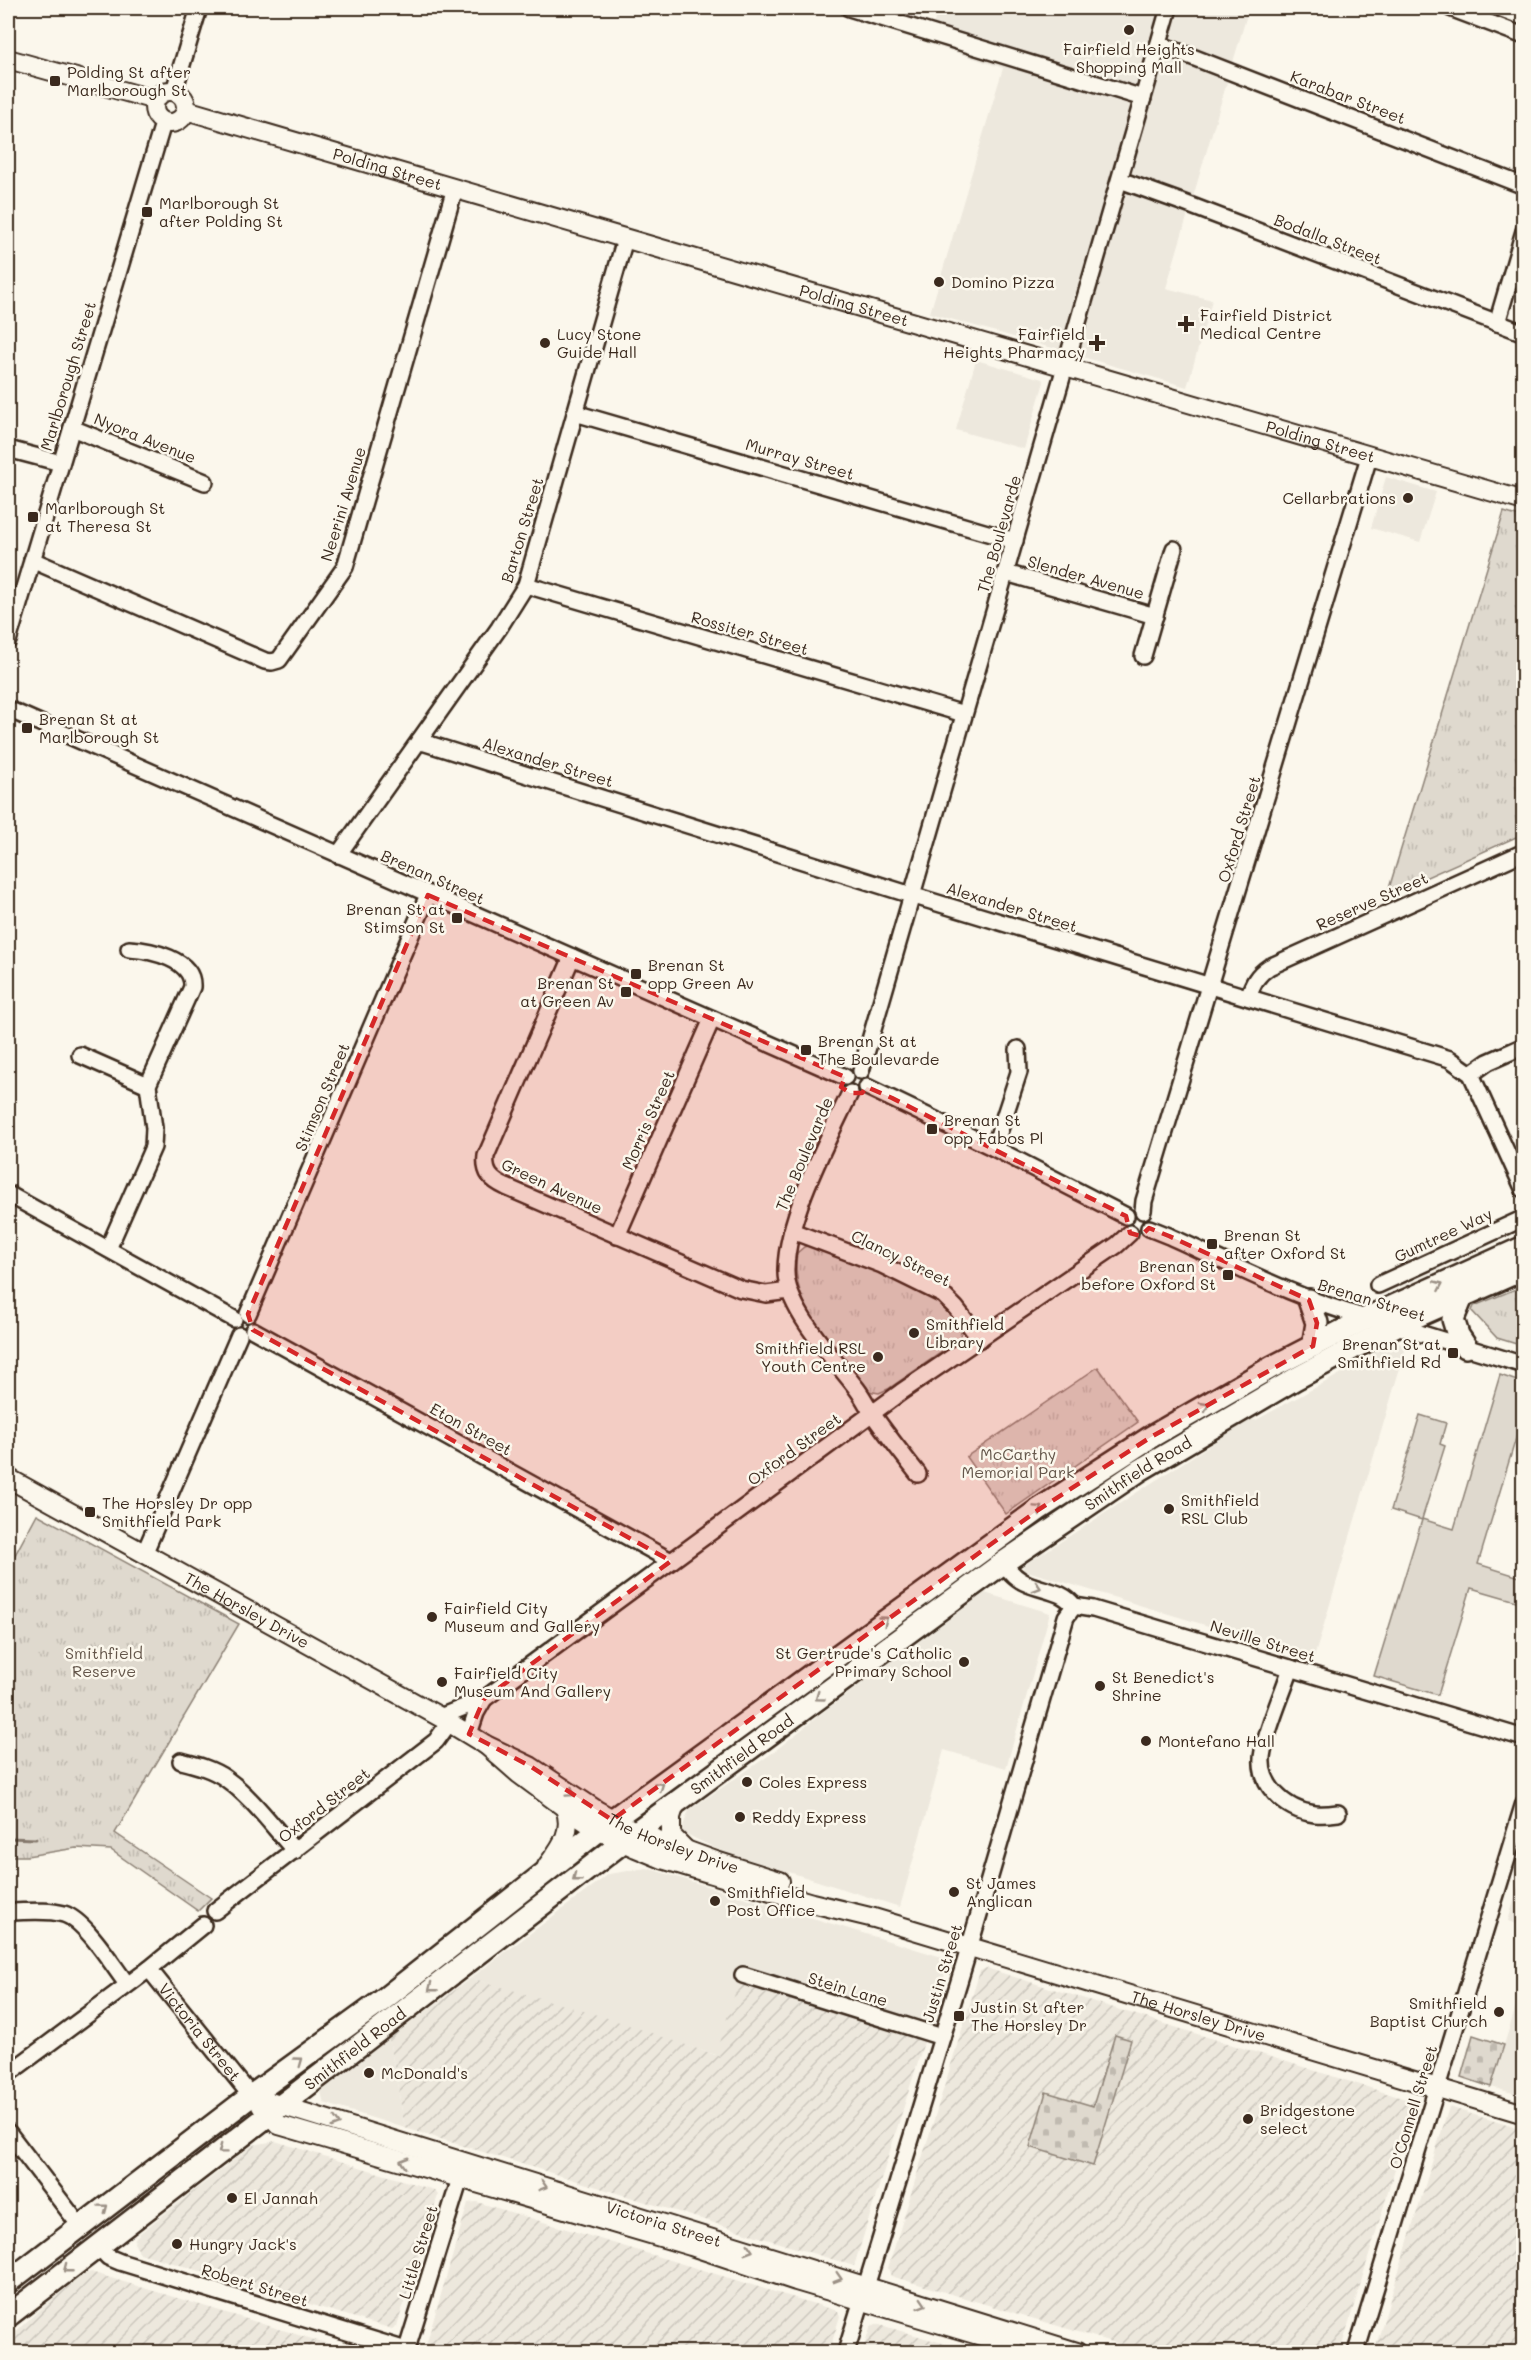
<svg xmlns="http://www.w3.org/2000/svg" width="1531" height="2360" viewBox="0 0 1531 2360" font-family="Mali,sans-serif">
  <defs>
    <pattern id="industrial-furrows" width="10" height="10" patternUnits="userSpaceOnUse" patternTransform="scale(1.5)"><rect width="10" height="10" fill="#ede8dd"/><path d="M-1 1l2-2M0 10L10 0M9 11l2-2" fill="none" stroke="#ccc7bd"/></pattern>
    <pattern id="cemetery-stones" width="16" height="16" patternUnits="userSpaceOnUse" patternTransform="scale(1.5)"><rect width="16" height="16" fill="#dfd9ce"/><path d="M2 7V4a2 2 0 0 1 4 0v3zM10 15v-3a2 2 0 0 1 4 0v3z" fill="#c0bab0"/></pattern>
    <pattern id="park-tufts" width="24" height="20" patternUnits="userSpaceOnUse" patternTransform="scale(1.5)"><rect width="24" height="20" fill="#dfd9ce"/><path d="M3 7l-1-3M5 7V3M7 7l1-3M15 17l-1-3M17 17v-4M19 17l1-3" fill="none" stroke="#c0bab0"/></pattern>
  </defs>
  <rect width="100%" height="100%" fill="#fbf7ec"/>
  <filter id="ink" filterUnits="userSpaceOnUse"><feTurbulence type="fractalNoise" baseFrequency=".0167" numOctaves="2"/><feDisplacementMap in="SourceGraphic" scale="12" xChannelSelector="R" yChannelSelector="G"/><feConvolveMatrix kernelMatrix="1 2 1 2 8 2 1 2 1" color-interpolation-filters="sRGB"/></filter>
  <g filter="url(#ink)">
    <path fill="#ede8dd" d="M939,8H1249L1166,288L1212,300L1187,387L930,313L1003,68L927,43Z
      M976,360L1042,379L1044,382L1024,449L956,430Z
      M1386,477L1436,492L1420,542L1371,528Z
      M1389,1343L1407,1344L1314,1658L1024,1570L1023,1566L1249,1420H1256L1353,1367Z
      M985,1593L1050,1613L1006,1768L944,1750L900,1907L719,1850L684,1833L682,1829L689,1810L771,1754L826,1710Z
      M647,1868L945,1958L948,1964L925,2039L716,2055L471,1978L609,1874Z
      M1523,1870V1926L1508,1921Z
      M1523,1984V2096L1491,2087Z
      M389,2039L405,2128L324,2103L321,2092Z"/>
    <path fill="url(#industrial-furrows)" d="M986,1968L1415,2102L1340,2352H1145L891,2276L888,2268L980,1971Z
      M471,1978L611,2019L715,2055L739,1981L925,2039L854,2266L405,2128L389,2039Z
      M1449,2107L1523,2130V2352H1374Z
      M275,2141L434,2190L438,2195L397,2326L392,2329L140,2253L134,2243L135,2238L140,2233L253,2145Z
      M477,2202L838,2311L840,2316L829,2352H424L468,2203Z
      M91,2272L355,2352H8V2339L36,2313L84,2274Z
      M877,2324L973,2352H862L871,2326Z"/>
    <path fill="#dfd9ce" stroke="#8d8276" stroke-width="1.5" d="M1500,1375L1523,1383V1415L1478,1564L1523,1578V1603L1471,1588L1438,1695L1374,1676L1422,1520L1391,1510L1420,1415L1446,1423L1440,1444L1445,1446L1422,1519L1454,1529Z"/>
    <path fill="url(#cemetery-stones)" stroke="#8d8276" stroke-width="1.5" d="M1115,2035L1131,2040L1093,2166L1030,2147L1046,2092L1093,2106Z
      M1473,2035L1504,2045L1491,2087L1461,2077Z"/>
    <path fill="url(#park-tufts)" stroke="#8d8276" stroke-width="1.5" d="M1504,512L1523,518V834L1387,895Z
      M813,1244L832,1249L940,1301L962,1327L959,1340L888,1389L879,1393L868,1391C856,1380 848,1367 838,1354C815,1323 791,1295 797,1253L804,1247Z
      M1523,1286V1346L1497,1338L1472,1311L1474,1306Z
      M1098,1367L1138,1422L1006,1514L966,1457Z
      M37,1514L239,1624L115,1833L211,1898L198,1911L111,1850L76,1848L27,1856H8V1568Z"/>
    <g fill="none" stroke-linecap="round" stroke-linejoin="round">
      <path stroke="#85796d" stroke-width="3" d="M8,1838L36,1839"/>
      <defs>
        <g id="minor">
          <path d="M849,8L1143,98"/>
          <path d="M1450,8L1524,36"/>
          <path d="M1159,44L1524,186"/>
          <path d="M174,91L199,8"/>
          <path d="M1120,180L1184,203L1524,333"/>
          <path d="M1497,323L1524,231"/>
          <path d="M575,413L1015,541"/>
          <path d="M72,428L205,482"/>
          <path d="M8,449L61,463"/>
          <path d="M32,560L265,661L272,662L279,660L345,567L455,188"/>
          <path d="M1006,573L1155,616"/>
          <path d="M526,585L964,714"/>
          <path d="M8,641L161,130L165,122"/>
          <path d="M1143,656L1174,549"/>
          <path d="M8,709L845,1077"/>
          <path d="M419,741L921,898L1450,1059L1471,1074L1524,1190"/>
          <path d="M338,855L499,628L526,585L625,239"/>
          <path d="M572,957L486,1156C484,1173 491,1180 506,1187L741,1289L766,1294L789,1291"/>
          <path d="M1248,997C1253,983 1257,975 1269,967L1524,852"/>
          <path d="M80,1055L148,1085"/>
          <path d="M861,1071L1169,8"/>
          <path d="M1471,1074L1488,1062L1524,1046"/>
          <path d="M867,1087L994,1148L1126,1216"/>
          <path d="M850,1093C827,1142 787,1216 786,1269C784,1308 834,1358 857,1389C863,1397 868,1407 874,1416C888,1436 903,1455 918,1474"/>
          <path d="M994,1148L1019,1072L1018,1049"/>
          <path d="M8,1194L234,1319"/>
          <path d="M1143,1211L1144,1201L1369,457"/>
          <path d="M1149,1228L1169,1236C1235,1266 1300,1300 1370,1319"/>
          <path d="M792,1231L882,1265L943,1295L956,1308L980,1339"/>
          <path d="M617,1236L712,1019"/>
          <path d="M108,1249L153,1147L154,1128L148,1085L192,987C194,959 150,950 129,949"/>
          <path d="M1378,1285L1524,1218"/>
          <path d="M248,1314L428,895"/>
          <path d="M1393,1325L1524,1365"/>
          <path d="M253,1330L671,1561"/>
          <path d="M144,1554L239,1335"/>
          <path d="M1003,1563C1010,1572 1017,1580 1028,1584C1045,1591 1063,1591 1074,1606"/>
          <path d="M1074,1606L1093,1609L1524,1738"/>
          <path d="M1291,1668C1282,1695 1269,1723 1263,1751C1256,1784 1285,1810 1315,1814C1323,1815 1331,1814 1338,1813"/>
          <path d="M440,1717L484,1699L901,1392L1117,1245L1130,1233"/>
          <path d="M469,1734L476,1713L484,1699"/>
          <path d="M181,1761C197,1765 212,1769 225,1778C252,1797 273,1827 295,1851"/>
          <path d="M215,1911L436,1741L449,1723"/>
          <path d="M8,1912C26,1912 46,1909 64,1914C86,1921 113,1966 127,1984"/>
          <path id="s1" d="M149,1969L251,2096"/>
          <path d="M743,1975L942,2037"/>
          <path d="M8,2074L149,1969L203,1925"/>
          <path d="M8,2132L80,2226"/>
          <path d="M97,2245L108,2257L120,2262L406,2350"/>
          <path d="M406,2352L463,2169"/>
          <path d="M846,2352L965,1962L1066,1617L1074,1606"/>
          <path d="M1356,2352L1524,1803"/>
        </g>
        <g id="major">
          <path d="M8,59L155,100"/>
          <circle cx="170" cy="107" r="16"/>
          <path id="s2" d="M186,110L1524,501"/>
          <path id="s3" d="M8,1478L440,1717L486,1745L530,1766L598,1811L636,1832L716,1861L780,1881"/>
          <path id="s4" d="M486,1745L519,1774L565,1808L598,1830L636,1848L665,1860L705,1872L812,1903L874,1918L1524,2114"/>
          <path d="M676,1802L671,1817V1835L686,1850"/>
          <path d="M547,1866C560,1848 574,1832 565,1808"/>
          <path id="s5" d="M251,2096L1077,2352"/>
          <path d="M261,2106L279,2125L286,2127L691,2246L796,2281L1012,2345"/>
        </g>
        <g id="highway">
          <path d="M1463,1295L1453,1319L1458,1335L1466,1347"/>
          <path d="M1309,1300L1317,1323L1313,1346"/>
          <path d="M8,2282L251,2096L379,2003L612,1820L1038,1510L1151,1437L1272,1367L1367,1318L1524,1247"/>
          <path id="s6" d="M8,2316L636,1832L1003,1563L1140,1470L1295,1379L1395,1326L1524,1269"/>
        </g>
      </defs>
      <use href="#minor" stroke="#3b2a1e" stroke-width="20"/>
      <use href="#major" stroke="#3b2a1e" stroke-width="22"/>
      <use href="#highway" stroke="#3b2a1e" stroke-width="26"/>
      <use href="#minor" stroke="#fbf7ec" stroke-width="15"/>
      <use href="#major" stroke="#fbf7ec" stroke-width="18"/>
      <use href="#highway" stroke="#fbf7ec" stroke-width="21"/>
    </g>
    <defs><path id="oneway-chevron" d="M-2-3.5L2.5 0L-2 3.5" fill="none" stroke-width="1.6" stroke-linecap="round" stroke-linejoin="round" transform="scale(1.5)"/></defs>
    <g stroke="#9b9085">
      <use href="#oneway-chevron" transform="translate(1439 1285) rotate(-24)"/>
      <use href="#oneway-chevron" transform="translate(1205 1406) rotate(-30)"/>
      <use href="#oneway-chevron" transform="translate(1039 1509) rotate(-34)"/>
      <use href="#oneway-chevron" transform="translate(1037 1587) rotate(17)"/>
      <use href="#oneway-chevron" transform="translate(884 1620) rotate(-36)"/>
      <use href="#oneway-chevron" transform="translate(819 1697) rotate(144)"/>
      <use href="#oneway-chevron" transform="translate(660 1786) rotate(-35)"/>
      <use href="#oneway-chevron" transform="translate(571 1793) rotate(34)"/>
      <use href="#oneway-chevron" transform="translate(576 1878) rotate(142)"/>
      <use href="#oneway-chevron" transform="translate(432 1988) rotate(142)"/>
      <use href="#oneway-chevron" transform="translate(299 2061) rotate(-36)"/>
      <use href="#oneway-chevron" transform="translate(336 2123) rotate(17)"/>
      <use href="#oneway-chevron" transform="translate(222 2150) rotate(143)"/>
      <use href="#oneway-chevron" transform="translate(404 2162) rotate(-164)"/>
      <use href="#oneway-chevron" transform="translate(543 2186) rotate(17)"/>
      <use href="#oneway-chevron" transform="translate(104 2208) rotate(-37)"/>
      <use href="#oneway-chevron" transform="translate(749 2250) rotate(17)"/>
      <use href="#oneway-chevron" transform="translate(67 2269) rotate(142)"/>
      <use href="#oneway-chevron" transform="translate(838 2278) rotate(17)"/>
      <use href="#oneway-chevron" transform="translate(922 2304) rotate(18)"/>
    </g>
  </g>
  <path fill="#d62828" fill-opacity="0.2" stroke="#d62828" stroke-width="4.5" stroke-dasharray="12 8" stroke-linejoin="round" d="M428,895L845,1077L841,1087L850,1093H862L867,1087L892,1098L1126,1216L1130,1233L1141,1236L1149,1228L1169,1236L1309,1300L1317,1323L1313,1346L1151,1437L1038,1510L612,1820L530,1766L469,1734L484,1699L671,1561L253,1330L248,1314Z"/>
  <g fill="#3b2a1e" stroke="#fbf7ec" stroke-width="2">
    <circle cx="1129" cy="30" r="6"/>
    <rect x="49" y="75" width="12" height="12" rx="3"/>
    <rect x="141" y="206" width="12" height="12" rx="3"/>
    <circle cx="939" cy="282" r="6"/>
    <path d="M1183 315h6v6h6v6h-6v6h-6v-6h-6v-6h6z"/>
    <circle cx="545" cy="343" r="6"/>
    <path d="M1094 334h6v6h6v6h-6v6h-6v-6h-6v-6h6z"/>
    <circle cx="1408" cy="498" r="6"/>
    <rect x="27" y="511" width="12" height="12" rx="3"/>
    <rect x="21" y="722" width="12" height="12" rx="3"/>
    <rect x="451" y="912" width="12" height="12" rx="3"/>
    <rect x="630" y="968" width="12" height="12" rx="3"/>
    <rect x="620" y="986" width="12" height="12" rx="3"/>
    <rect x="800" y="1044" width="12" height="12" rx="3"/>
    <rect x="926" y="1123" width="12" height="12" rx="3"/>
    <rect x="1206" y="1238" width="12" height="12" rx="3"/>
    <rect x="1222" y="1269" width="12" height="12" rx="3"/>
    <circle cx="914" cy="1333" r="6"/>
    <rect x="1447" y="1347" width="12" height="12" rx="3"/>
    <circle cx="878" cy="1357" r="6"/>
    <circle cx="1169" cy="1509" r="6"/>
    <rect x="84" y="1506" width="12" height="12" rx="3"/>
    <circle cx="432" cy="1617" r="6"/>
    <circle cx="964" cy="1662" r="6"/>
    <circle cx="442" cy="1682" r="6"/>
    <circle cx="1100" cy="1686" r="6"/>
    <circle cx="1146" cy="1741" r="6"/>
    <circle cx="747" cy="1782" r="6"/>
    <circle cx="740" cy="1817" r="6"/>
    <circle cx="954" cy="1892" r="6"/>
    <circle cx="715" cy="1901" r="6"/>
    <circle cx="1499" cy="2012" r="6"/>
    <rect x="953" y="2010" width="12" height="12" rx="3"/>
    <circle cx="369" cy="2073" r="6"/>
    <circle cx="1248" cy="2119" r="6"/>
    <circle cx="232" cy="2198" r="6"/>
    <circle cx="177" cy="2244" r="6"/>
  </g>
  <g text-anchor="middle" stroke-width="5" stroke-linejoin="round" paint-order="stroke">
    <g font-size="16" fill="#3b2a1e" stroke="#fbf7ec" text-anchor="start">
      <text x="1129" y="55" text-anchor="middle">Fairfield Heights<tspan x="1129" dy="18">Shopping Mall</tspan></text>
      <text x="67" y="78">Polding St after<tspan x="67" dy="18">Marlborough St</tspan></text>
      <text x="159" y="209">Marlborough St<tspan x="159" dy="18">after Polding St</tspan></text>
      <text x="951" y="288">Domino Pizza</text>
      <text x="1200" y="321">Fairfield District<tspan x="1200" dy="18">Medical Centre</tspan></text>
      <text x="557" y="340">Lucy Stone<tspan x="557" dy="18">Guide Hall</tspan></text>
      <text x="1085" y="340" text-anchor="end">Fairfield<tspan x="1085" dy="18">Heights Pharmacy</tspan></text>
      <text x="1396" y="504" text-anchor="end">Cellarbrations</text>
      <text x="45" y="514">Marlborough St<tspan x="45" dy="18">at Theresa St</tspan></text>
      <text x="39" y="725">Brenan St at<tspan x="39" dy="18">Marlborough St</tspan></text>
      <text x="445" y="915" text-anchor="end">Brenan St at<tspan x="445" dy="18">Stimson St</tspan></text>
      <text x="648" y="971">Brenan St<tspan x="648" dy="18">opp Green Av</tspan></text>
      <text x="614" y="989" text-anchor="end">Brenan St<tspan x="614" dy="18">at Green Av</tspan></text>
      <text x="818" y="1047">Brenan St at<tspan x="818" dy="18">The Boulevarde</tspan></text>
      <text x="944" y="1126">Brenan St<tspan x="944" dy="18">opp Fabos Pl</tspan></text>
      <text x="1224" y="1241">Brenan St<tspan x="1224" dy="18">after Oxford St</tspan></text>
      <text x="1216" y="1272" text-anchor="end">Brenan St<tspan x="1216" dy="18">before Oxford St</tspan></text>
      <text x="926" y="1330">Smithfield<tspan x="926" dy="18">Library</tspan></text>
      <text x="1441" y="1350" text-anchor="end">Brenan St at<tspan x="1441" dy="18">Smithfield Rd</tspan></text>
      <text x="866" y="1354" text-anchor="end">Smithfield RSL<tspan x="866" dy="18">Youth Centre</tspan></text>
      <text x="1181" y="1506">Smithfield<tspan x="1181" dy="18">RSL Club</tspan></text>
      <text x="102" y="1509">The Horsley Dr opp<tspan x="102" dy="18">Smithfield Park</tspan></text>
      <text x="444" y="1614">Fairfield City<tspan x="444" dy="18">Museum and Gallery</tspan></text>
      <text x="952" y="1659" text-anchor="end">St Gertrude's Catholic<tspan x="952" dy="18">Primary School</tspan></text>
      <text x="454" y="1679">Fairfield City<tspan x="454" dy="18">Museum And Gallery</tspan></text>
      <text x="1112" y="1683">St Benedict's<tspan x="1112" dy="18">Shrine</tspan></text>
      <text x="1158" y="1747">Montefano Hall</text>
      <text x="759" y="1788">Coles Express</text>
      <text x="752" y="1823">Reddy Express</text>
      <text x="966" y="1889">St James<tspan x="966" dy="18">Anglican</tspan></text>
      <text x="727" y="1898">Smithfield<tspan x="727" dy="18">Post Office</tspan></text>
      <text x="1487" y="2009" text-anchor="end">Smithfield<tspan x="1487" dy="18">Baptist Church</tspan></text>
      <text x="971" y="2013">Justin St after<tspan x="971" dy="18">The Horsley Dr</tspan></text>
      <text x="381" y="2079">McDonald's</text>
      <text x="1260" y="2116">Bridgestone<tspan x="1260" dy="18">select</tspan></text>
      <text x="244" y="2204">El Jannah</text>
      <text x="189" y="2250">Hungry Jack's</text>
    </g>
    <g font-size="16" fill="#3b2a1e" stroke="#fbf7ec">
      <text transform="translate(1348 97) rotate(21)" y="6">Karabar Street</text>
      <text dy="6" stroke="none"><textPath href="#s2" startOffset="210">Polding Street</textPath></text>
      <text transform="translate(1328 239) rotate(21)" y="6">Bodalla Street</text>
      <text dy="6" stroke="none"><textPath href="#s2" startOffset="696">Polding Street</textPath></text>
      <text transform="translate(68 376) rotate(-73)" y="6">Marlborough Street</text>
      <text transform="translate(145 438) rotate(22)" y="6">Nyora Avenue</text>
      <text dy="6" stroke="none"><textPath href="#s2" startOffset="1182">Polding Street</textPath></text>
      <text transform="translate(800 459) rotate(16)" y="6">Murray Street</text>
      <text transform="translate(343 504) rotate(-73)" y="6">Neerini Avenue</text>
      <text transform="translate(522 530) rotate(-73)" y="6">Barton Street</text>
      <text transform="translate(999 534) rotate(-74)" y="6">The Boulevarde</text>
      <text transform="translate(1086 577) rotate(16)" y="6">Slender Avenue</text>
      <text transform="translate(750 633) rotate(16)" y="6">Rossiter Street</text>
      <text transform="translate(548 762) rotate(17)" y="6">Alexander Street</text>
      <text transform="translate(1239 829) rotate(-73)" y="6">Oxford Street</text>
      <text transform="translate(433 877) rotate(24)" y="6">Brenan Street</text>
      <text transform="translate(1372 901) rotate(-24)" y="6">Reserve Street</text>
      <text transform="translate(1012 907) rotate(17)" y="6">Alexander Street</text>
      <text transform="translate(322 1097) rotate(-67)" y="6">Stimson Street</text>
      <text transform="translate(648 1120) rotate(-66)" y="6">Morris Street</text>
      <text transform="translate(804 1154) rotate(-67)" y="6">The Boulevarde</text>
      <text transform="translate(552 1186) rotate(25)" y="6">Green Avenue</text>
      <text transform="translate(1443 1235) rotate(-25)" y="6">Gumtree Way</text>
      <text transform="translate(901 1258) rotate(26)" y="6">Clancy Street</text>
      <text transform="translate(1372 1300) rotate(17)" y="6">Brenan Street</text>
      <text transform="translate(471 1429) rotate(29)" y="6">Eton Street</text>
      <text transform="translate(794 1449) rotate(-36)" y="6">Oxford Street</text>
      <text dy="6" stroke="none"><textPath href="#s6" startOffset="1410">Smithfield Road</textPath></text>
      <text dy="6" stroke="none"><textPath href="#s3" startOffset="273">The Horsley Drive</textPath></text>
      <text transform="translate(1263 1641) rotate(17)" y="6">Neville Street</text>
      <text dy="6" stroke="none"><textPath href="#s6" startOffset="924">Smithfield Road</textPath></text>
      <text transform="translate(324 1805) rotate(-38)" y="6">Oxford Street</text>
      <text dy="6" stroke="none"><textPath href="#s3" startOffset="760">The Horsley Drive</textPath></text>
      <text transform="translate(942 1973) rotate(-73)" y="6">Justin Street</text>
      <text transform="translate(848 1989) rotate(17)" y="6">Stein Lane</text>
      <text dy="6" stroke="none"><textPath href="#s4" startOffset="770">The Horsley Drive</textPath></text>
      <text dy="6" stroke="none"><textPath href="#s1" startOffset="81">Victoria Street</textPath></text>
      <text dy="6" stroke="none"><textPath href="#s6" startOffset="438">Smithfield Road</textPath></text>
      <text transform="translate(1413 2107) rotate(-73)" y="6">O'Connell Street</text>
      <text dy="6" stroke="none"><textPath href="#s5" startOffset="432">Victoria Street</textPath></text>
      <text transform="translate(418 2252) rotate(-73)" y="6">Little Street</text>
      <text transform="translate(255 2285) rotate(17)" y="6">Robert Street</text>
    </g>
    <g font-size="16" fill="#64564a" stroke="#fbf7ec">
      <text x="1018" y="1460">McCarthy<tspan x="1018" dy="18">Memorial Park</tspan></text>
      <text x="104" y="1659">Smithfield<tspan x="104" dy="18">Reserve</tspan></text>
    </g>
  </g>
  <rect width="1531" height="2360" fill="none" stroke="#fbf7ec" stroke-width="30"/>
  <rect x="15" y="15" width="1501" height="2330" fill="none" stroke="#3b2a1e" stroke-width="2" filter="url(#ink)"/>
</svg>
